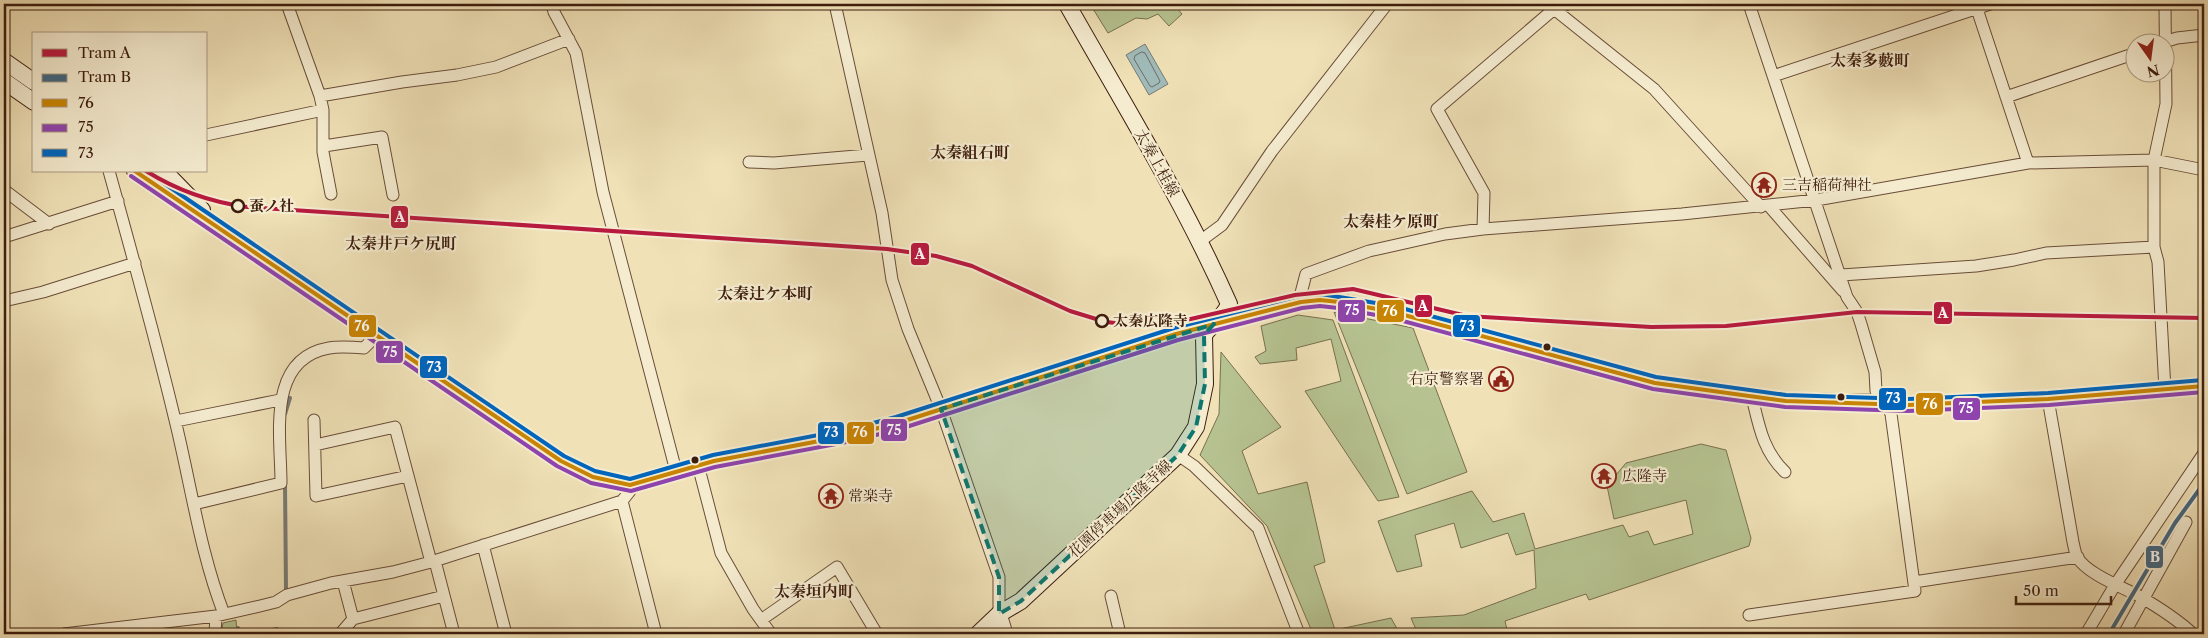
<svg xmlns="http://www.w3.org/2000/svg" width="2208" height="638" viewBox="0 0 2208 638" font-family="'Libre Caslon Text','Noto Serif JP',serif">
  <rect width="100%" height="100%" fill="#f0e1b7"/>
  <filter id="stains"><feTurbulence type="fractalNoise" baseFrequency=".004" numOctaves="4"/><feColorMatrix values="0 0 0 0 .2 0 0 0 0 .09 0 0 0 0 .02 0 0 0 .5 -.17"/></filter>
  <radialGradient id="worn" r=".72"><stop offset=".6" stop-color="#630" stop-opacity="0"/><stop offset="1" stop-color="#630" stop-opacity=".3"/></radialGradient>
  <path fill="#b6c391" stroke="#79704f" d="M1090,4H1179L1176,7L1182,14L1169,26L1158,14L1147,19L1136,18L1108,33Z
    M1334,312L1413,328L1467,472L1407,494Z
    M1298,315L1333,320L1399,497L1378,501L1305,391L1341,381L1331,339L1296,348L1297,360L1260,364L1255,357L1266,351L1261,326Z
    M1221,352L1281,427L1242,451L1258,494L1307,482L1325,562L1314,566L1335,630L1391,618L1400,634H1313L1267,526L1200,455L1219,414Z
    M1701,444L1726,450L1751,538L1749,546L1589,600L1586,594L1505,621L1508,634H1418L1411,618L1464,615L1536,588L1534,550L1516,555L1508,533L1461,548L1454,523L1415,535L1422,566L1397,572L1378,521L1472,491L1493,522L1524,513L1535,549L1623,525L1629,537L1648,531L1654,545L1693,534L1686,500L1614,519L1607,486L1626,463Z
    M236,620L237,634H221L223,623Z"/>
  <path fill="#a0bbba" stroke="#787b75" d="M1145,44L1168,84L1149,95L1126,55Z"/>
  <g fill="none" stroke-linecap="round" stroke-linejoin="round">
    <path stroke="#6e6c64" stroke-width="1" d="M1142,52L1145,53L1160,81L1159,83L1152,87L1150,86L1134,59L1135,56Z"/>
    <path stroke="#787b75" stroke-width="4" d="M285,414L290,398
      M285,483L286,589
      M238,628L239,634
      M267,631L277,629
      M254,634L260,633"/>
    <defs>
      <path id="minor" d="M287,4L320,96L323,110V152L331,194
        M552,4L554,12L576,53L603,192L676,471
        M835,4L882,213L892,280L908,329L941,409L999,577V614
        M1749,4L1847,297L1857,312L1861,324L1875,372L1876,391L1886,403L1891,414L1915,591L1749,615
        M1549,5L1654,89L1761,207
        M1977,9L2028,163
        M2164,42L2177,38L2204,35
        M1773,76L1990,4
        M320,96L402,82L457,75L496,67L569,39
        M2006,97L2136,53
        M206,135L323,110
        M324,146L382,137L393,195
        M749,162L774,163L868,155
        M109,171C132,254 155,336 175,420C191,485 200,552 224,614
        M4,190L49,224
        M1769,206L1843,291
        M1483,229L1484,193L1437,109L1554,9L1568,4
        M4,237L118,201
        M1199,242L1222,225L1272,151L1387,4
        M1841,275L1976,266L2014,260L2046,253L2154,247
        M4,301L43,292L135,263
        M1301,302V293L1306,274L1369,251L1445,234L1483,229L1682,214L1816,200L2028,163L2154,160L2204,170
        M2165,390L2158,262L2154,247V160L2166,104L2165,4
        M1752,397C1759,426 1763,451 1785,472
        M2048,399L2073,542C2074,546 2075,553 2077,557C2087,574 2122,587 2139,596C2158,607 2177,619 2193,634
        M314,420L316,496L408,476
        M176,421L280,400
        M315,445L395,427L431,562
        M1178,455L1194,466L1258,528L1299,634
        M698,465L721,553L753,609L771,634
        M622,501L656,634
        M194,504L281,483C281,436 266,359 329,348C340,346 352,347 364,348L377,335
        M483,545L506,634
        M435,561L454,634
        M343,581L353,619
        M1914,582L2078,557
        M1111,596L1120,634
        M761,620L837,567L877,634
        M64,634L216,616L260,606L276,602L287,595L331,583L393,572L431,562L622,501L630,491V485
        M215,634L216,616
        M340,634L353,619L444,596
        M2086,634L2115,585L2204,453
        M2124,634L2186,522"/>
      <path id="tertiary" d="M999,614L1005,634"/>
      <path id="secondary" d="M4,61L34,82
        M4,81L34,102
        M135,171L561,461L593,477L630,485L714,461L851,435L898,423L1176,334L1301,302L1320,300L1339,302L1393,312L1655,383L1786,401L1886,403L1908,405L2048,399L2204,386
        M164,171L202,210
        M978,634L999,614L1021,601L1178,455L1196,427L1205,384L1204,335C1212,323 1224,318 1229,304C1183,200 1123,103 1067,4"/>
    </defs>
    <use href="#minor" stroke="#694d38" stroke-width="13"/>
    <use href="#tertiary" stroke="#694d38" stroke-width="17"/>
    <use href="#secondary" stroke="#3c1c0d" stroke-width="18"/>
    <use href="#minor" stroke="#f5ecd0" stroke-width="11"/>
    <use href="#tertiary" stroke="#f5ecd0" stroke-width="15"/>
    <use href="#secondary" stroke="#f5ecd0" stroke-width="16"/>
    <defs>
      <path id="bus-1" d="M135,171L561,461L593,477L630,485L714,461L851,435L898,423L1176,334L1301,302L1320,300L1339,302L1393,312L1655,383L1786,401L1908,405L2048,399L2204,386"/>
      <path id="bus-2" d="M131,176L557,466L591,483L631,491L715,467L852,441L900,429L1178,340L1302,308L1320,306L1338,308L1392,318L1653,389L1785,407L1908,411L2049,405L2204,392"/>
      <path id="bus-3" d="M146,171L564,456L595,471L630,479L713,455L850,429L896,417L1174,328L1299,296L1321,294L1394,306L1656,377L1786,395L1908,399L2048,393L2203,380"/>
    </defs>
    <use href="#bus-1" stroke="#f5ecd0" stroke-width="8"/>
    <use href="#bus-2" stroke="#f5ecd0" stroke-width="8"/>
    <use href="#bus-3" stroke="#f5ecd0" stroke-width="8"/>
    <use href="#bus-1" stroke="#c88403" stroke-width="4"/>
    <use href="#bus-2" stroke="#8e44ad" stroke-width="4"/>
    <use href="#bus-3" stroke="#0065bd" stroke-width="4"/>
    <defs>
      <path id="tram-1" d="M146,171C178,191 210,202 247,207L887,249L936,256L972,266L1070,311L1106,322L1125,324H1154L1182,321L1295,295L1353,289L1467,316L1651,327L1726,326L1857,312L2204,318"/>
      <path id="tram-2" d="M2109,634L2175,523L2204,483"/>
    </defs>
    <use href="#tram-1" stroke="#f5ecd0" stroke-width="8"/>
    <use href="#tram-2" stroke="#f5ecd0" stroke-width="8"/>
    <use href="#tram-1" stroke="#b8193f" stroke-width="4"/>
    <use href="#tram-2" stroke="#406681" stroke-width="4"/>
  </g>
  <path fill="#0f766e" fill-opacity="0.2" stroke="#0f766e" stroke-width="4" stroke-dasharray="10 6" stroke-linejoin="round" d="M1214,324L1204,335L1205,384L1196,427L1178,455L1021,601L999,614V577L941,409Z"/>
  <defs>
    <symbol id="temple-ring" viewBox="-11 -11 22 22"><circle r="9.5" fill="#f5ecd0" stroke="#8f2418" stroke-width="1.5"/><path d="M0-6L5-2H3V0L6.5 2.5H4V6H1.5V3h-3V6H-4V2.5H-6.5L-3 0V-2H-5Z" fill="#8f2418"/></symbol>
    <symbol id="civic-ring" viewBox="-11 -11 22 22"><circle r="9.5" fill="#f5ecd0" stroke="#8f2418" stroke-width="1.5"/><path d="M-.6-6.5H3V-4.5H.6V-3L4-1V1h2V6H-6V1h2V-1L-.6-3ZM-1.2 2.5V6h2.4V2.5Z" fill="#8f2418"/></symbol>
  </defs>
  <g fill-rule="evenodd">
    <use href="#temple-ring" x="1750" y="171" width="28" height="28"/>
    <use href="#civic-ring" x="1487" y="365" width="28" height="28"/>
    <use href="#temple-ring" x="1590" y="462" width="28" height="28"/>
    <use href="#temple-ring" x="817" y="482" width="28" height="28"/>
  </g>
  <g fill="#f5ecd0" stroke="#3c1c0d" stroke-width="2.5">
    <circle cx="238" cy="206" r="6"/>
    <circle cx="1102" cy="321" r="6"/>
  </g>
  <g fill="#3c1c0d" stroke="#f5ecd0" stroke-width="2">
    <circle cx="1547" cy="347" r="4.5"/>
    <circle cx="1841" cy="397" r="4.5"/>
    <circle cx="695" cy="460" r="4.5"/>
  </g>
  <g text-anchor="middle" stroke-width="4.5" stroke-linejoin="round" paint-order="stroke">
    <g font-size="15" fill="#3c1c0d" stroke="#f5ecd0">
      <text transform="translate(1157 163) rotate(61)" y="5">太秦上桂線</text>
      <text transform="translate(1120 509) rotate(-43)" y="5">花園停車場広隆寺線</text>
    </g>
    <g font-size="15" fill="#3c1c0d" stroke="#f5ecd0" text-anchor="start">
      <text x="1782" y="190">三吉稲荷神社</text>
      <text x="1484" y="384" text-anchor="end">右京警察署</text>
      <text x="1622" y="481">広隆寺</text>
      <text x="848" y="501">常楽寺</text>
    </g>
    <g font-size="15" font-weight="bold" fill="#3c1c0d" stroke="#f5ecd0" text-anchor="start">
      <text x="249" y="211">蚕ノ社</text>
      <text x="1113" y="326">太秦広隆寺</text>
    </g>
    <g font-size="16" font-weight="bold" fill="#3c1c0d" stroke="#f5ecd0">
      <text x="1870" y="66">太秦多藪町</text>
      <text x="970" y="158">太秦組石町</text>
      <text x="1391" y="227">太秦桂ケ原町</text>
      <text x="401" y="249">太秦井戸ケ尻町</text>
      <text x="765" y="299">太秦辻ケ本町</text>
      <text x="814" y="597">太秦垣内町</text>
    </g>
  </g>
  <g stroke="#f5ecd0" stroke-width="2">
    <rect x="390" y="205" width="19" height="24" rx="5" fill="#b8193f"/>
    <rect x="910" y="242" width="20" height="24" rx="5" fill="#b8193f"/>
    <rect x="1414" y="294" width="19" height="24" rx="5" fill="#b8193f"/>
    <rect x="1337" y="299" width="29" height="24" rx="5" fill="#8e44ad"/>
    <rect x="1376" y="299" width="29" height="24" rx="5" fill="#c88403"/>
    <rect x="1933" y="301" width="20" height="24" rx="5" fill="#b8193f"/>
    <rect x="1452" y="314" width="29" height="24" rx="5" fill="#0065bd"/>
    <rect x="348" y="314" width="29" height="24" rx="5" fill="#c88403"/>
    <rect x="375" y="340" width="29" height="24" rx="5" fill="#8e44ad"/>
    <rect x="419" y="355" width="29" height="24" rx="5" fill="#0065bd"/>
    <rect x="1878" y="387" width="29" height="24" rx="5" fill="#0065bd"/>
    <rect x="1915" y="392" width="29" height="24" rx="5" fill="#c88403"/>
    <rect x="1952" y="397" width="29" height="24" rx="5" fill="#8e44ad"/>
    <rect x="880" y="418" width="28" height="24" rx="5" fill="#8e44ad"/>
    <rect x="817" y="421" width="28" height="24" rx="5" fill="#0065bd"/>
    <rect x="846" y="421" width="29" height="24" rx="5" fill="#c88403"/>
    <rect x="2145" y="545" width="19" height="24" rx="5" fill="#406681"/>
  </g>
  <g font-size="14" text-anchor="middle" font-weight="bold" fill="#fff">
    <text x="400" y="222">A</text>
    <text x="920" y="259">A</text>
    <text x="1423" y="311">A</text>
    <text x="1352" y="315">75</text>
    <text x="1390" y="316">76</text>
    <text x="1943" y="318">A</text>
    <text x="1467" y="331">73</text>
    <text x="362" y="331">76</text>
    <text x="390" y="357">75</text>
    <text x="434" y="372">73</text>
    <text x="1893" y="403">73</text>
    <text x="1930" y="409">76</text>
    <text x="1966" y="413">75</text>
    <text x="894" y="435">75</text>
    <text x="831" y="437">73</text>
    <text x="860" y="437">76</text>
    <text x="2155" y="562">B</text>
  </g>
  <rect width="2208" height="638" fill="none" stroke="#f0e1b7" stroke-width="20"/>
  <rect x="5" y="5" width="2198" height="628" fill="none" stroke="#3c1c0d" stroke-width="2.5"/>
  <rect x="10" y="10" width="2188" height="618" fill="none" stroke="#3c1c0d"/>
  <rect x="32" y="32" width="175" height="140" fill="#f5ecd0" stroke="#ab9982"/>
  <rect x="42" y="49" width="25" height="8" fill="#b8193f" stroke="#ab9982"/>
  <text x="78" y="58" font-size="15" fill="#3c1c0d">Tram A</text>
  <rect x="42" y="74" width="25" height="8" fill="#406681" stroke="#ab9982"/>
  <text x="78" y="82" font-size="15" fill="#3c1c0d">Tram B</text>
  <rect x="42" y="99" width="25" height="8" fill="#c88403" stroke="#ab9982"/>
  <text x="78" y="108" font-size="15" fill="#3c1c0d">76</text>
  <rect x="42" y="124" width="25" height="8" fill="#8e44ad" stroke="#ab9982"/>
  <text x="78" y="132" font-size="15" fill="#3c1c0d">75</text>
  <rect x="42" y="149" width="25" height="8" fill="#0065bd" stroke="#ab9982"/>
  <text x="78" y="158" font-size="15" fill="#3c1c0d">73</text>
  <g transform="translate(2150 58) rotate(166)"><circle r="24" fill="#f5ecd0" stroke="#ab9982"/>
  <path d="M0-4L9 19L0 12L-9 19Z" fill="#8f2418"/>
  <text y="-8" font-size="14" font-weight="bold" text-anchor="middle" fill="#3c1c0d">N</text>
  </g>
  <path d="M2016 596v8h95v-8" fill="none" stroke="#3c1c0d" stroke-width="2.5"/>
  <text x="2023" y="596" font-size="15" fill="#3c1c0d" stroke="#f5ecd0" stroke-width="4" paint-order="stroke">50 m</text>
  <rect width="100%" height="100%" filter="url(#stains)"/>
  <rect width="100%" height="100%" fill="url(#worn)"/>
</svg>
